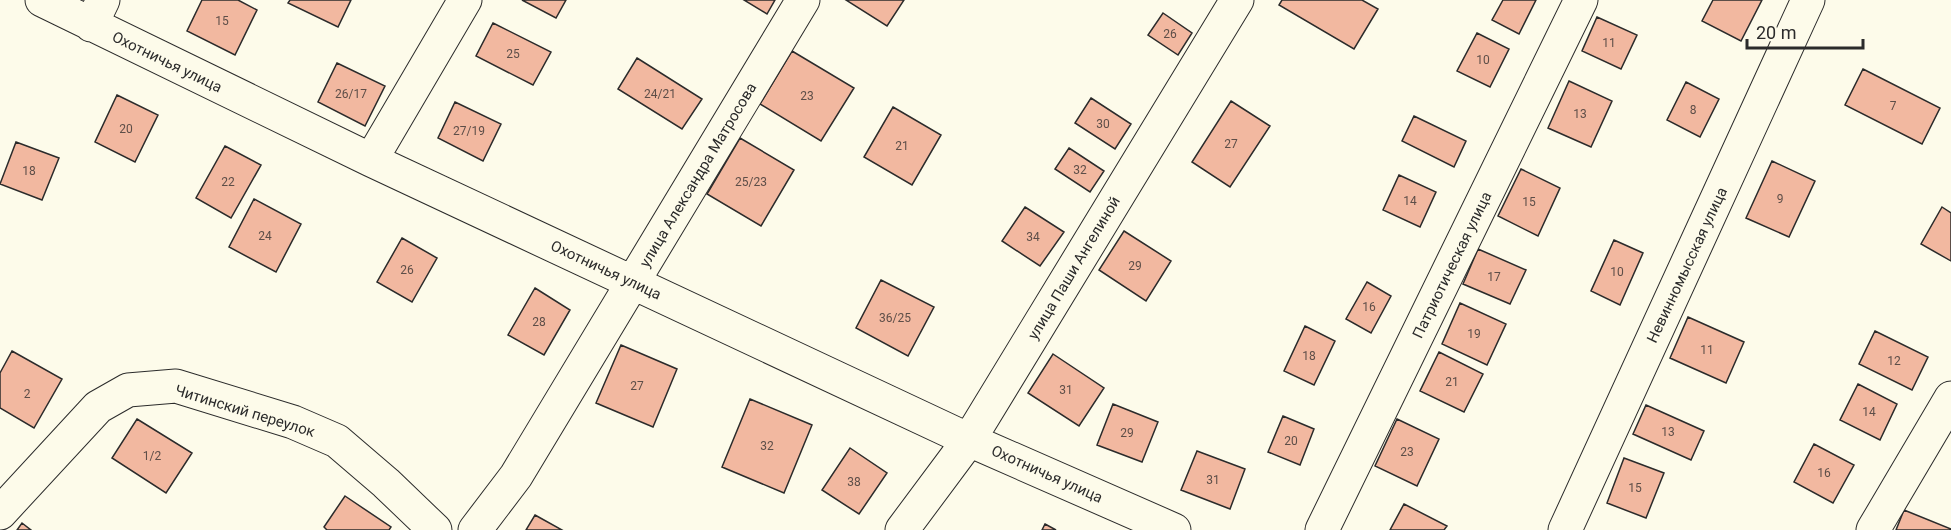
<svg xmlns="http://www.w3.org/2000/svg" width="1951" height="530" viewBox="0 0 1951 530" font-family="Roboto,sans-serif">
  <rect width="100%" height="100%" fill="#fdfbea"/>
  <path fill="#f2b8a0" stroke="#2b2b2b" stroke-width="1.5" d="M202,0H238L257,10L235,55L187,31Z
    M290,0H351L338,27L288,3Z
    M522,0H566L556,18Z
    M744,0H775L767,14Z
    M846,0H904L887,26Z
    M1282,0H1362L1378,9L1354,49L1279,5Z
    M1503,0H1536L1519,34L1492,20Z
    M1713,0H1762L1741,41L1702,21Z
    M1163,13L1192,33L1178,55L1148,35Z
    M1597,17L1637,35L1621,69L1582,51Z
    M493,23L551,52L533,85L476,56Z
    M1477,33L1509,49L1490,87L1457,71Z
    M792,51L854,88L821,141L760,104Z
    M637,58L702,99L682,129L618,89Z
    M337,63L385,86L365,126L318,102Z
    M1863,69L1940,108L1922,144L1845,105Z
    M1569,81L1612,101L1591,147L1548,128Z
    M1686,82L1719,99L1700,137L1667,120Z
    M117,95L158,115L135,162L95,142Z
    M1091,98L1131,124L1115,149L1075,123Z
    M1231,101L1270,126L1230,187L1192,162Z
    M455,102L501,124L483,161L438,138Z
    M893,107L941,135L912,185L864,157Z
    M1414,116L1466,141L1454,167L1402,141Z
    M740,138L794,170L761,226L707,194Z
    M16,142L59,158L42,200L0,184Z
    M225,146L261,165L231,218L196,198Z
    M1069,148L1104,171L1090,192L1055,169Z
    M1772,161L1815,181L1789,237L1746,218Z
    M1521,169L1560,188L1538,236L1498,216Z
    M1399,175L1436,192L1420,227L1383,210Z
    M254,199L301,224L276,272L229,247Z
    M1025,207L1064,232L1040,266L1002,241Z
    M1942,207L1951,213V261L1921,244Z
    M1124,231L1171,261L1146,301L1099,270Z
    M402,238L437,258L412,302L377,282Z
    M1614,240L1643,253L1620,305L1591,291Z
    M1478,249L1526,270L1510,304L1463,284Z
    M881,280L934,307L908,356L856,328Z
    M1367,282L1391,296L1371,333L1346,319Z
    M535,288L570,310L544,355L508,335Z
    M1460,303L1506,324L1487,365L1442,344Z
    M1688,317L1744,342L1726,383L1670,358Z
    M1305,326L1335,341L1314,385L1284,371Z
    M1875,331L1928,357L1912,390L1859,364Z
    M621,345L677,369L653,427L596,403Z
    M12,351L62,379L34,428L0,408V373Z
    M1439,352L1483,374L1464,412L1420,391Z
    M1053,354L1104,388L1079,426L1028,393Z
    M1858,384L1897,404L1880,440L1840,420Z
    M750,399L812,425L784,493L722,467Z
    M1113,404L1158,422L1142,462L1097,445Z
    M1646,405L1704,431L1691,460L1633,434Z
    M1283,416L1314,429L1300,465L1268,452Z
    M137,419L192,453L166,493L112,458Z
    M1397,419L1439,439L1417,486L1375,466Z
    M1814,444L1854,465L1833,503L1794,482Z
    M850,448L887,473L859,514L822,490Z
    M1197,451L1245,469L1230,509L1181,490Z
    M1624,458L1664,473L1646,518L1607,503Z
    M345,496L391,527L389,530H327L324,527Z
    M1404,504L1447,526L1444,530H1390Z
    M1904,510L1951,529V530H1896Z
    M535,515L562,530H526Z
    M22,523L31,530H17Z
    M1045,524L1056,530H1042Z"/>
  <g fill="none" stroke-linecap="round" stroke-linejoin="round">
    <defs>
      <path id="street" d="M42,0L371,160L969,440L1174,530
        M91,25L103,0
        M371,160L465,0
        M0,513L98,407L128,390L176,386L293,422L337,441L386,483L435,530
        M475,530L516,476L803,0
        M902,530L969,440L1237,0
        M1322,530L1581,0
        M1565,530L1808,0
        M1873,530L1951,398"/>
    </defs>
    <use href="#street" stroke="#2b2b2b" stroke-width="35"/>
    <use href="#street" stroke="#fdfbea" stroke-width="33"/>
  </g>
  <g text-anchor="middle" stroke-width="4.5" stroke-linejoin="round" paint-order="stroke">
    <g font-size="12" fill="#5d4e48">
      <text x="222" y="25">15</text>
      <text x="1170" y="38">26</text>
      <text x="1609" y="47">11</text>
      <text x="513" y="58">25</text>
      <text x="1483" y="64">10</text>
      <text x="351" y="98">26/17</text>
      <text x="660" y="98">24/21</text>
      <text x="807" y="100">23</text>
      <text x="1893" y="110">7</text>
      <text x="1693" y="114">8</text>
      <text x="1580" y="118">13</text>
      <text x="1103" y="128">30</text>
      <text x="126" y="133">20</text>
      <text x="469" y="135">27/19</text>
      <text x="1231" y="148">27</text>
      <text x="902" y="150">21</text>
      <text x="1080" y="174">32</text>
      <text x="29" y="175">18</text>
      <text x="228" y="186">22</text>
      <text x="751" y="186">25/23</text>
      <text x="1780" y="203">9</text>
      <text x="1410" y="205">14</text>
      <text x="1529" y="206">15</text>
      <text x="265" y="240">24</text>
      <text x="1033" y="241">34</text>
      <text x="1135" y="270">29</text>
      <text x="407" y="274">26</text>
      <text x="1617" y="276">10</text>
      <text x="1494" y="281">17</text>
      <text x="1369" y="311">16</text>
      <text x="895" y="322">36/25</text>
      <text x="539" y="326">28</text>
      <text x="1474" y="338">19</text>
      <text x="1707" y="354">11</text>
      <text x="1309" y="360">18</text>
      <text x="1894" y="365">12</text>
      <text x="1452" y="386">21</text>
      <text x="637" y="390">27</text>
      <text x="1066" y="394">31</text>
      <text x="27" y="398">2</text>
      <text x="1869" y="416">14</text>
      <text x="1668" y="436">13</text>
      <text x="1127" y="437">29</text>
      <text x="1291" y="445">20</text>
      <text x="767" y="450">32</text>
      <text x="1407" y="456">23</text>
      <text x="152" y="460">1/2</text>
      <text x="1824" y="477">16</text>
      <text x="1213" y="484">31</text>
      <text x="854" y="486">38</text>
      <text x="1635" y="492">15</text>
    </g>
    <g font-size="15" fill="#2b2b2b" stroke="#fdfbea">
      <text transform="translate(167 62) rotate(26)" y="5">Охотничья улица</text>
      <text transform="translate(698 175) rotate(-59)" y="5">улица Александра Матросова</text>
      <text transform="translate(1452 265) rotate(-64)" y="5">Патриотическая улица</text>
      <text transform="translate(1687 265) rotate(-65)" y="5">Невинномысская улица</text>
      <text transform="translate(1074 268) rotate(-59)" y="5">улица Паши Ангелиной</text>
      <text transform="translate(606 270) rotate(25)" y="5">Охотничья улица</text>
      <text transform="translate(245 411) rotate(17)" y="5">Читинский переулок</text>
      <text transform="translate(1047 474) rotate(24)" y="5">Охотничья улица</text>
    </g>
  </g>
  <path d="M1747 39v9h116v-9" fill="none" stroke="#2b2b2b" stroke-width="3"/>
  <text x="1756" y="39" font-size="18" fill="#2b2b2b" stroke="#fdfbea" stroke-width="4.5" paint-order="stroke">20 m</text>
</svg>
